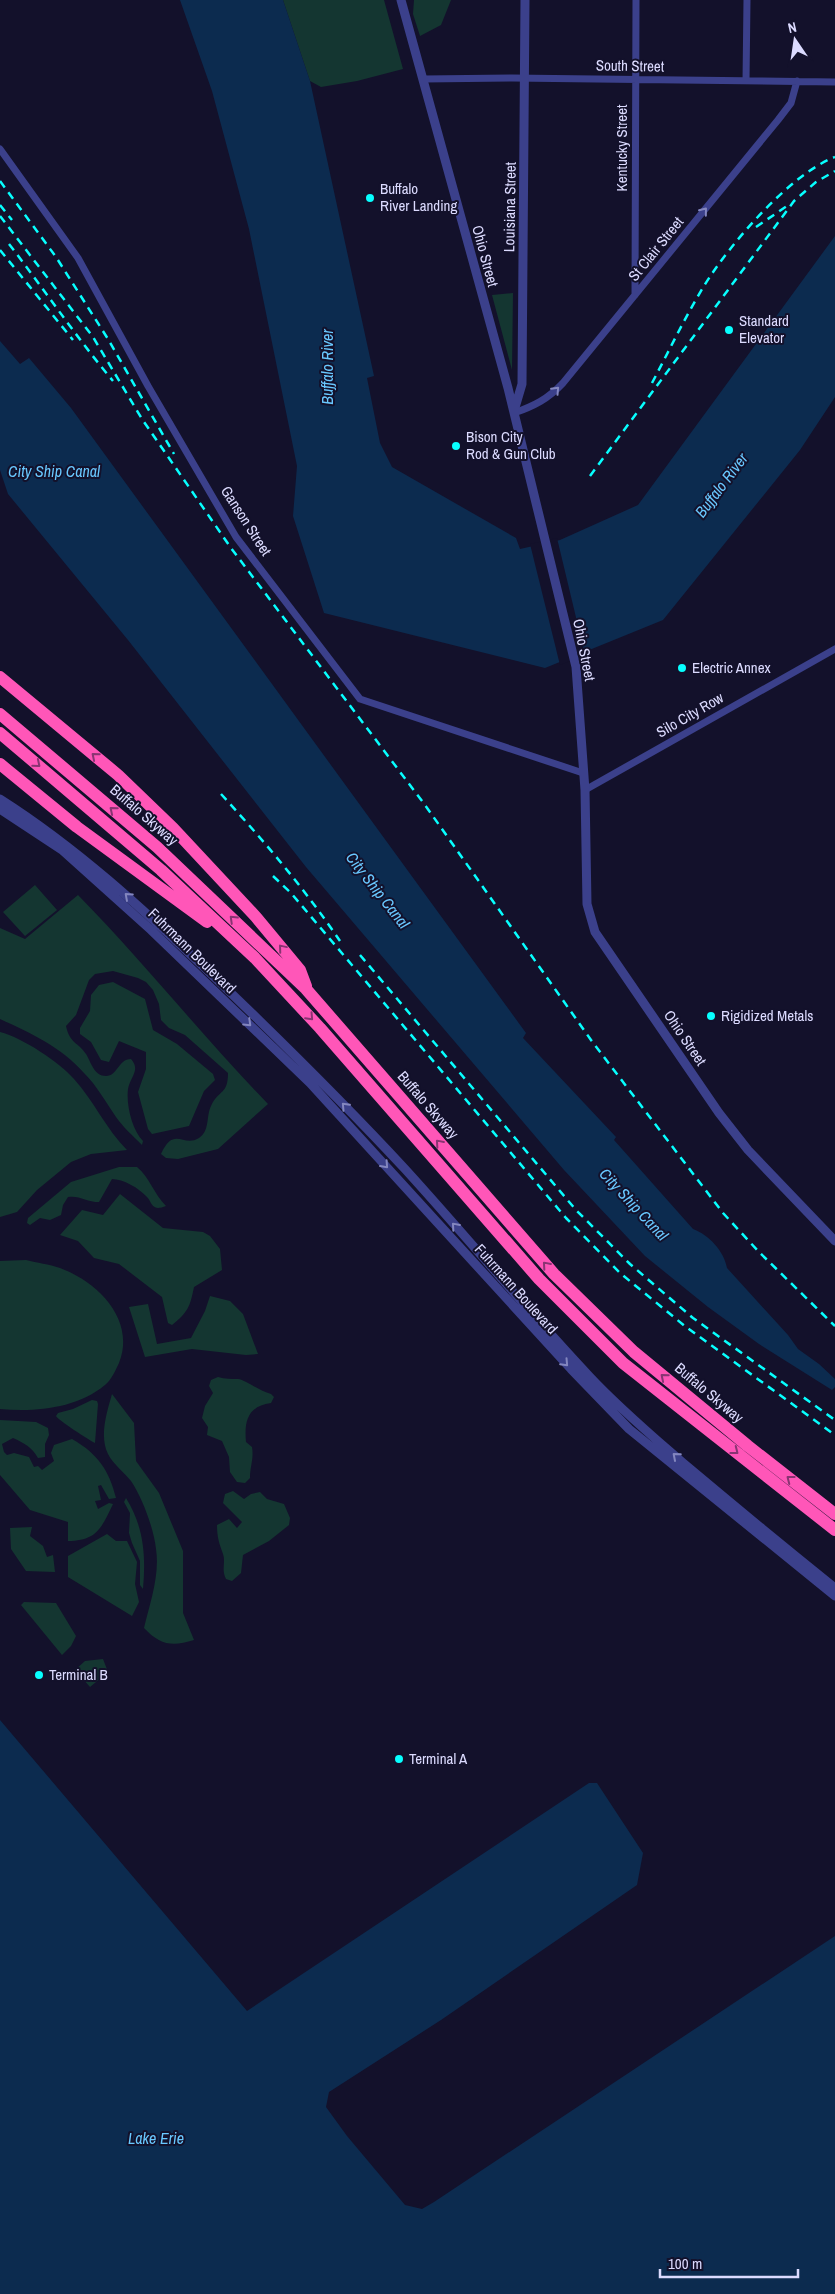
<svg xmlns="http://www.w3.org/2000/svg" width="835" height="2294" viewBox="0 0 835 2294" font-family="'Archivo Narrow',sans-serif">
  <rect width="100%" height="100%" fill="#13112b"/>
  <path fill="#143631" d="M283,0H384L403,69L357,81L321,87L310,81Z
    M414,0H451L441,25L420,36L413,14Z
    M513,293L512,370L492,295Z
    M35,885L57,910L25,936L3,912Z
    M78,895C144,962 202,1036 268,1104L218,1149L178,1159L166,1158L161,1154C174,1125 183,1148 199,1138C210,1131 206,1116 211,1106C219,1089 228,1095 228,1073L185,1035L169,1028L161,1020L159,1004L153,990L146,982L138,978L113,971L95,974L89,980L76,1015L66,1026C70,1044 78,1042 86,1054C91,1062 94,1076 106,1076C118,1076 118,1059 131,1059C141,1070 130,1077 128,1089C126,1105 132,1130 143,1141L142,1145C133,1136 123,1127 116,1117C105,1101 97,1086 84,1073C61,1047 31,1033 0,1019V928L25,939Z
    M113,982L145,999L153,1030L177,1044L213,1074L215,1080L204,1091L189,1126L152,1134L148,1129L138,1092L146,1069V1052L119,1041L109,1062L101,1060L91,1042L80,1034V1028L90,1011L91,995L99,985Z
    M0,1032C23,1038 59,1062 74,1079C94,1101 106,1129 127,1150L91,1154L71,1162L37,1190L17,1212L0,1217Z
    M119,1167H137C150,1178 154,1194 166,1206C163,1207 160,1208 158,1208C151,1207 151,1201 147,1197C139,1188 123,1179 112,1179L99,1202C87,1202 79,1195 68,1197L63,1205L61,1215L50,1220L40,1218L30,1225L27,1223L28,1218L71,1182Z
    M120,1194L163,1228L203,1232L210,1236L220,1249L222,1270L194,1287C190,1307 188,1312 172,1325L168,1323L162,1297L119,1264L94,1258L78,1241L60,1235L82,1210L103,1215Z
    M26,1260C37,1263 49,1264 60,1268C98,1282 136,1320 119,1363C115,1371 112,1379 105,1385C76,1409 35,1412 0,1409V1261Z
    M210,1296L230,1301L243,1314L258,1354L246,1355L192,1349L145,1357L129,1307L148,1304L157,1344L191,1338L205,1311Z
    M218,1377C225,1379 231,1379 238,1379C246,1380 259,1391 271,1394L274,1397L271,1403C248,1406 244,1421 246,1442L252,1447C254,1459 250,1466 250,1478L245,1483L237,1482L230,1472L229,1457L222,1441L207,1435L208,1427L202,1418L205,1406L213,1393L209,1386L211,1380Z
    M112,1394L134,1423L136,1461L159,1493L183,1551V1613L194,1640C172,1647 160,1645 144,1628C150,1603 160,1575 156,1549C154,1529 142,1497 131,1481C124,1472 113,1464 108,1454C99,1436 107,1412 112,1394Z
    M92,1400L97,1401L98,1404L95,1443C89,1440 58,1420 56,1416L58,1413L73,1409Z
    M0,1420L36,1422L48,1428L49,1435L45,1444V1457L38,1458C32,1447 24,1443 13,1438L2,1444L4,1452L7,1455L14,1453L29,1457L34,1467L38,1466L42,1470L54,1461L51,1453L54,1445L72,1439C98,1454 109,1470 116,1498L109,1499L101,1485L98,1486L101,1500L95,1501L98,1509L109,1503L113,1504C102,1527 97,1541 68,1541V1522L30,1510L0,1475Z
    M233,1491L244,1499L251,1494L260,1492L267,1499L284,1504L290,1518L289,1525L269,1541L243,1555L241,1573L232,1581L226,1579C221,1569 226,1563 223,1554C219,1543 217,1537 217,1525L229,1519L237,1528L242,1522L223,1503L225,1494Z
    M126,1498C144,1527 146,1556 143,1589L140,1585V1561L132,1543L129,1533L130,1513L124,1502Z
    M32,1527L30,1536L43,1546L47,1557L53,1555L55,1572L26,1571L11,1549L10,1528Z
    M107,1534L116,1541H127L137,1562L135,1584L139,1602L132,1616L68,1577V1556Z
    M24,1602L56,1603L76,1636L71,1646L62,1655L21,1605Z
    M103,1659L108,1672L90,1687L75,1670L85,1661Z"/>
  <path fill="#0c2b4f" d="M180,0H283L310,81L374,376L367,378L380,443L392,467L516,538L520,549L560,540L638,505L835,236V397L800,450L663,620L545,668L324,613L293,516L297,466L249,229L212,91Z
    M0,341L20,364L29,358L71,408L526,1033L523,1038L616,1137L614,1140L693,1229C709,1235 724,1251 727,1268L788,1335L798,1349L819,1364L835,1379V1387L832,1390L759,1344L708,1307L645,1256L564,1170L306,867L128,640L8,494L0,470Z
    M0,1720L247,2011L589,1783H597L643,1853L637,1885L441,2020L329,2092L326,2107L347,2136L405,2205L422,2209L434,2202L835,1936V2294H0Z"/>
  <path fill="#13112b" d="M557,538L585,655L560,665L530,544Z"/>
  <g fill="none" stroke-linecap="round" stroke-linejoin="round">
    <path stroke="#3b408b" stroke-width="7" d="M424,79L512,78L835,82
      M746,81L747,0
      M0,149L78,258L148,386L236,537L360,699L583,773
      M635,295L636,0
      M514,413C534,406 548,399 563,383L778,120L791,103L797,81
      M585,790L835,649"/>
    <path stroke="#3b408b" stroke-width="9" d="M401,0L508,388L576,667L585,790L587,904L595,932L719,1113L748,1150L835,1241
      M514,411L522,384L525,0
      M0,799C77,848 143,909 209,972C276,1036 342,1101 405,1169C467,1237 526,1309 590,1377C619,1408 651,1435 683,1463C733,1505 784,1547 835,1588
      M0,809L62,850L151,930L310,1083L571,1369L629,1429L835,1596"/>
    <path stroke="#ff56b8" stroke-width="12" d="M0,677L118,775L173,828L256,917L300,970L306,986
      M0,714L157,847L306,989L554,1274L634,1352L748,1446L835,1514
      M0,733L161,870L255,958L320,1028L539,1279L623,1363L835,1530
      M0,764L77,827L207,922"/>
    <path stroke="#07ffff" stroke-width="2.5" stroke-dasharray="8 6" stroke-linecap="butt" d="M0,181L56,257L108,339L174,454
      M0,205L12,220
      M0,216L93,337L142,419L231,548L425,805L591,1040L723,1213L759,1252L835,1326
      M756,227L787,206
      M9,244C44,289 76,337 113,381
      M0,250L73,340
      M652,383C669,351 685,317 704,286C729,245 790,174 835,157
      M590,476L794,201L816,182L835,171
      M221,794C264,841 304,888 340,941
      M273,876L291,893L566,1218L620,1273L686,1327L835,1435
      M360,955L576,1210L630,1264L693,1318L835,1420"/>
  </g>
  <defs><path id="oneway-chevron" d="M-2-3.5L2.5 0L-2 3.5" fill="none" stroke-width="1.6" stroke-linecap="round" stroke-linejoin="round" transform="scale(1.25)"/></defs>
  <g stroke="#8386bf">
    <use href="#oneway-chevron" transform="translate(704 211) rotate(-51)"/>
    <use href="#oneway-chevron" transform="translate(556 390) rotate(-47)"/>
    <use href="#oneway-chevron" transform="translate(128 896) rotate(-138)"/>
    <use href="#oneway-chevron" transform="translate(248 1023) rotate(44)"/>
    <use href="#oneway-chevron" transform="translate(345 1106) rotate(-133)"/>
    <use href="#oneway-chevron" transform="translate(385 1165) rotate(48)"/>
    <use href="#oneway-chevron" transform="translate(455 1226) rotate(-131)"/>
    <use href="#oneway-chevron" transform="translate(565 1363) rotate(47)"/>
    <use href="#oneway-chevron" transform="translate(676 1456) rotate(-139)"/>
  </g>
  <g stroke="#893472">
    <use href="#oneway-chevron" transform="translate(95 756) rotate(-140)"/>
    <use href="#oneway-chevron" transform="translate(37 764) rotate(40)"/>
    <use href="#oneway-chevron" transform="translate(113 810) rotate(-140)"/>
    <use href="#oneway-chevron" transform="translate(233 919) rotate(-136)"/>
    <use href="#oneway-chevron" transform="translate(282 948) rotate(-130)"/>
    <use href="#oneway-chevron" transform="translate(310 1017) rotate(47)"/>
    <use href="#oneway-chevron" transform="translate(439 1143) rotate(-131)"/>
    <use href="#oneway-chevron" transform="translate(546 1265) rotate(-131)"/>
    <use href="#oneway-chevron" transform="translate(664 1377) rotate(-140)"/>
    <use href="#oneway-chevron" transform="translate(735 1451) rotate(38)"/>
    <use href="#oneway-chevron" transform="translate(790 1479) rotate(-142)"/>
  </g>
  <g fill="#07ffff" stroke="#13112b" stroke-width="2">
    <circle cx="370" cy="198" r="5"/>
    <circle cx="729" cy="330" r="5"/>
    <circle cx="456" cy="446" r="5"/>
    <circle cx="682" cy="668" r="5"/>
    <circle cx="711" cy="1016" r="5"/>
    <circle cx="39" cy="1675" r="5"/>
    <circle cx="399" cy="1759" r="5"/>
  </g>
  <g text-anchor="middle" stroke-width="4" stroke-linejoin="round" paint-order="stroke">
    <g font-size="15" fill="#dcdbff" stroke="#13112b">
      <text transform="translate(630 66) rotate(1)" y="5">South Street</text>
      <text transform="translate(622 148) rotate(-90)" y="5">Kentucky Street</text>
      <text transform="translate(510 207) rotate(-89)" y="5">Louisiana Street</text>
      <text transform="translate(656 249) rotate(-51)" y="5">St Clair Street</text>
      <text transform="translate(485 256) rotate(75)" y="5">Ohio Street</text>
      <text transform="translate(246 521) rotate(57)" y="5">Ganson Street</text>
      <text transform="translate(584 650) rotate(79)" y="5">Ohio Street</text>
      <text transform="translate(690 715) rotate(-30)" y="5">Silo City Row</text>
      <text transform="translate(144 815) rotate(41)" y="5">Buffalo Skyway</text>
      <text transform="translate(192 951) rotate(44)" y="5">Fuhrmann Boulevard</text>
      <text transform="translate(685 1038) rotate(56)" y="5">Ohio Street</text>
      <text transform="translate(428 1105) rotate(49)" y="5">Buffalo Skyway</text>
      <text transform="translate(516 1289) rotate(48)" y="5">Fuhrmann Boulevard</text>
      <text transform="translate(709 1393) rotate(40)" y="5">Buffalo Skyway</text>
    </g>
    <g font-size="15" fill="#dcdbff" stroke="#13112b" text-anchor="start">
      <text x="380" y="194">Buffalo<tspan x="380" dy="17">River Landing</tspan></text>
      <text x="739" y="326">Standard<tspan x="739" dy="17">Elevator</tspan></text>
      <text x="466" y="442">Bison City<tspan x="466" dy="17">Rod &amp; Gun Club</tspan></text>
      <text x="692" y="673">Electric Annex</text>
      <text x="721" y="1021">Rigidized Metals</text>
      <text x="49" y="1680">Terminal B</text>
      <text x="409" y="1764">Terminal A</text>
    </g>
    <g font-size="16" font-style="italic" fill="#69c8ff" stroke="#13112b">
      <text transform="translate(327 367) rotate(-90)" y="6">Buffalo River</text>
      <text x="54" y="477">City Ship Canal</text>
      <text transform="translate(721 485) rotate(-53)" y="6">Buffalo River</text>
      <text transform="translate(378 890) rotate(52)" y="6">City Ship Canal</text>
      <text transform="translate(634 1204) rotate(47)" y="6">City Ship Canal</text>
      <text x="156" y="2144">Lake Erie</text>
    </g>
  </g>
  <g transform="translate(795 40) rotate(347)" stroke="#13112b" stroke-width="4" paint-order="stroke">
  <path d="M0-4L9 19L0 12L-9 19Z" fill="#dcdbff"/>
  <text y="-8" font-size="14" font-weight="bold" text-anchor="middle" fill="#dcdbff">N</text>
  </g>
  <path d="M660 2269v8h138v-8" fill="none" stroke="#dcdbff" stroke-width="2.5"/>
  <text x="668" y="2269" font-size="15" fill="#dcdbff" stroke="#13112b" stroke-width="4" paint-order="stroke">100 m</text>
</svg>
